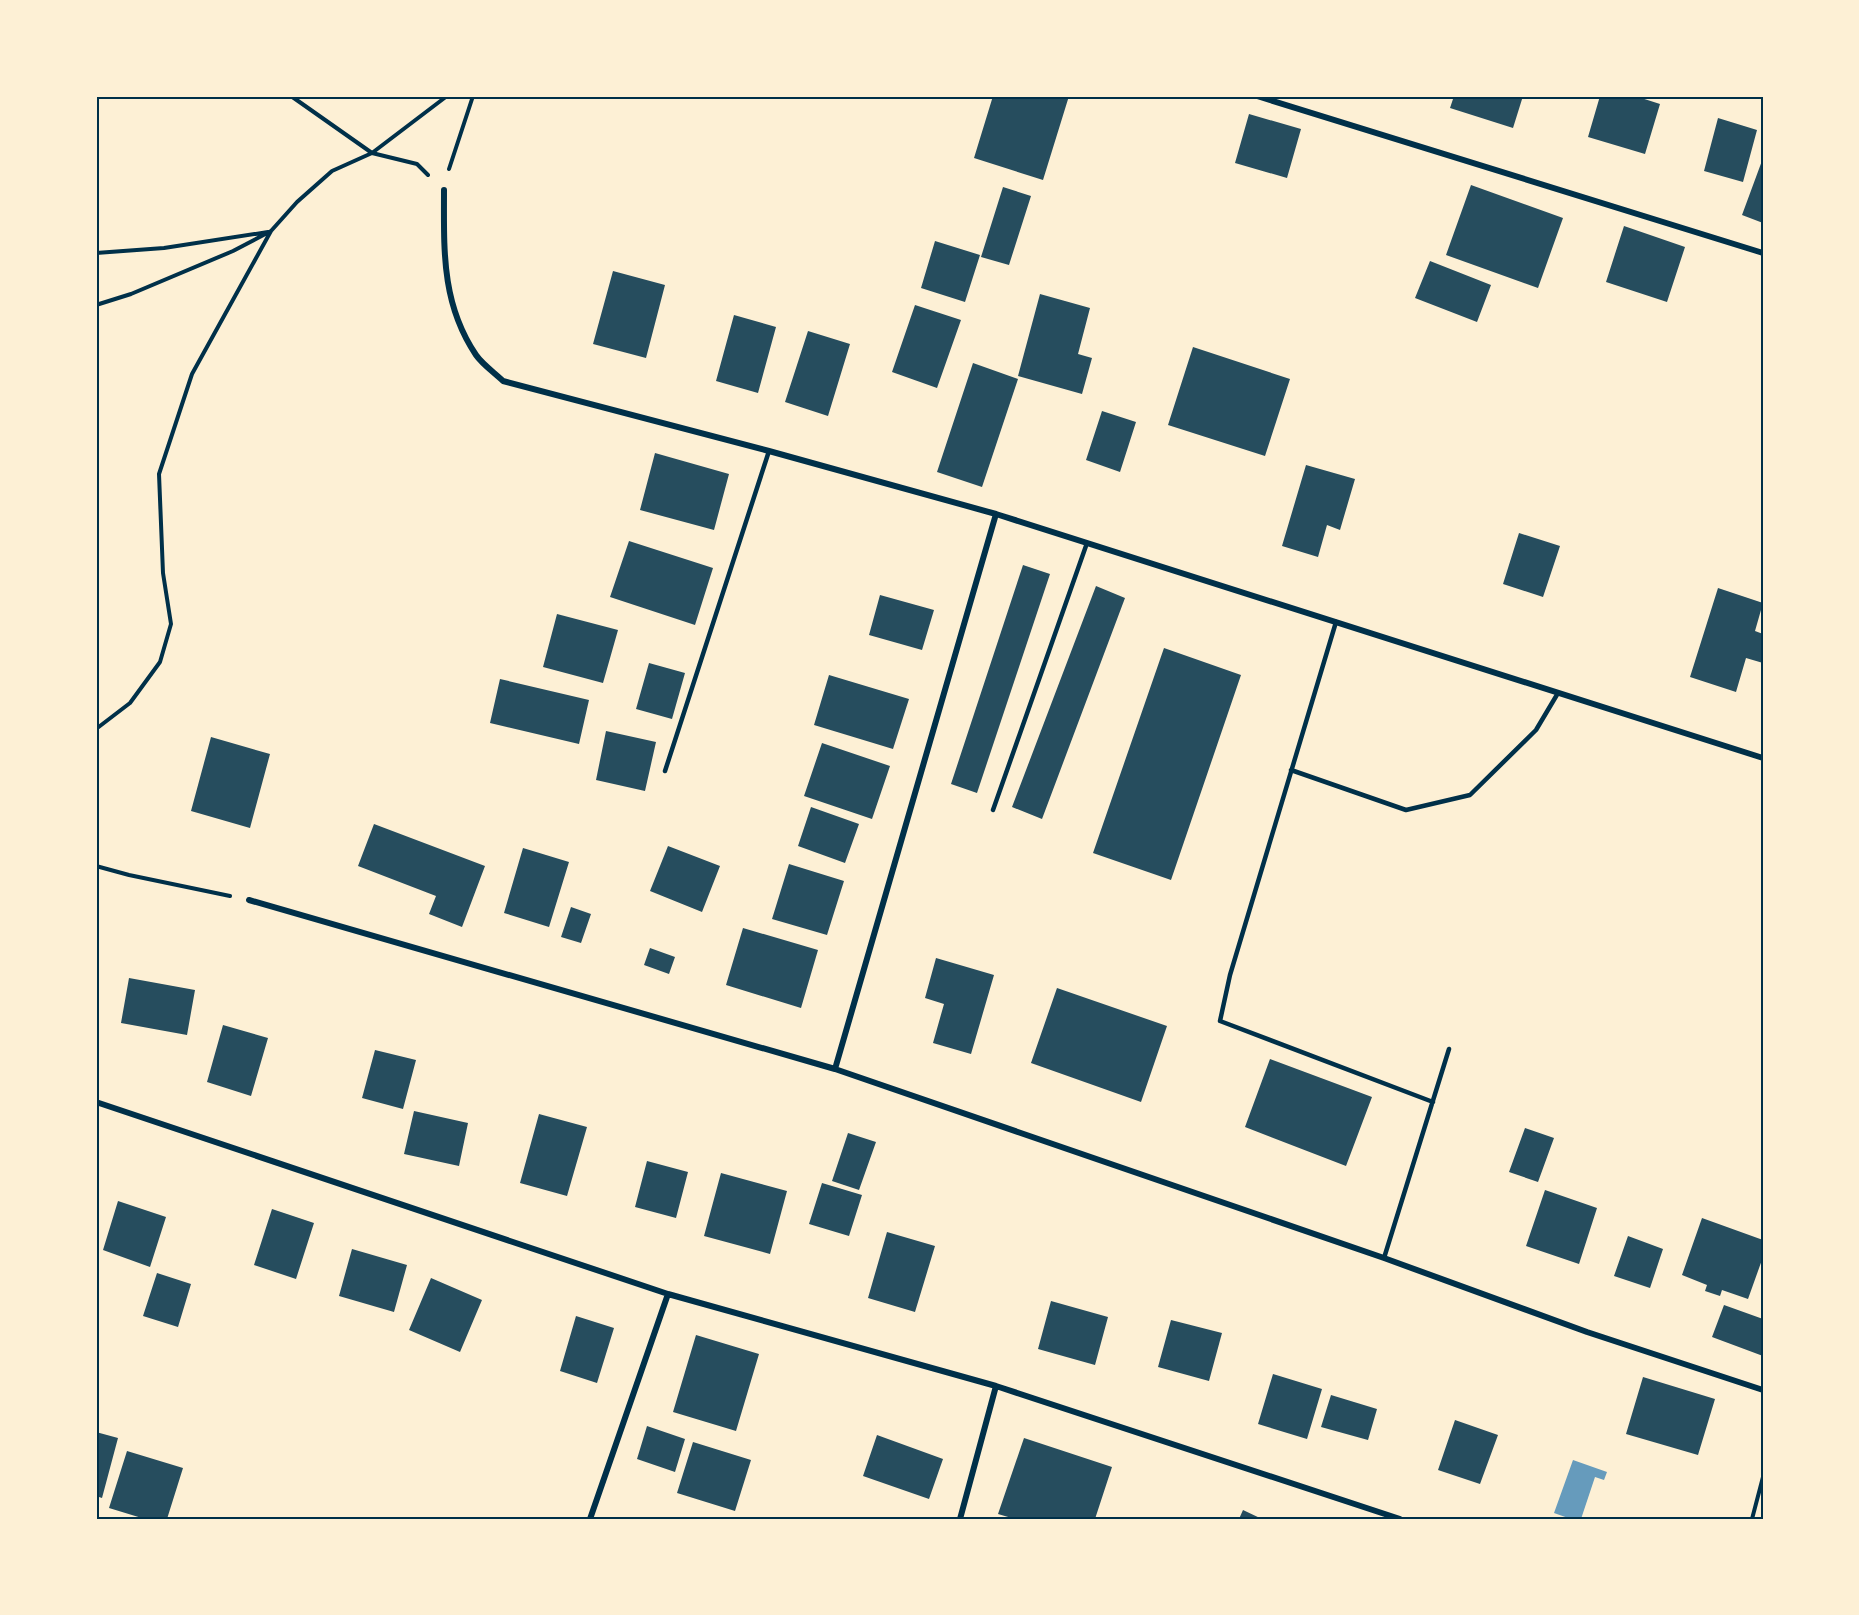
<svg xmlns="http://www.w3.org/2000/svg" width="1859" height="1615" viewBox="0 0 1859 1615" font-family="'Roboto Condensed',sans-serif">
  <rect width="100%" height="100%" fill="#fdf0d5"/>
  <path fill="#669bbc" d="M1573,1460L1607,1472L1604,1480L1595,1477L1581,1519H1571L1554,1513Z"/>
  <path fill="#264d5e" d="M993,96H1069L1043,180L974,158Z
    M1454,96H1523L1513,128L1450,108Z
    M1600,96H1635L1660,104L1645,154L1588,137Z
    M1249,114L1301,129L1287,178L1235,163Z
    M1718,118L1757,130L1743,182L1704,171Z
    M1763,158V223L1742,215Z
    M1471,185L1563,218L1538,288L1446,255Z
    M1003,187L1031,196L1009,265L981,257Z
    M1624,226L1685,247L1667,302L1606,282Z
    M935,241L980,255L965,302L921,288Z
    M1430,261L1491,285L1477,322L1415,298Z
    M613,271L665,285L646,358L593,344Z
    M1040,294L1090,308L1078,354L1092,358L1082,394L1018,376Z
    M915,305L961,320L937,388L892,372Z
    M734,315L776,327L758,393L716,381Z
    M808,331L850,344L828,416L785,402Z
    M1193,347L1290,379L1265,456L1168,425Z
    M973,363L1018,379L982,487L937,472Z
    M1102,411L1136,422L1120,472L1086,460Z
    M655,453L729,474L714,530L640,510Z
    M1306,465L1355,479L1340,530L1327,525L1318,557L1282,546Z
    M1519,533L1560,546L1543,597L1503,584Z
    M629,541L713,568L695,625L610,597Z
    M1023,565L1050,574L977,793L951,784Z
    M1096,586L1125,598L1042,819L1012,807Z
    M1718,588L1763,603L1755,631L1763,634V663L1746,658L1736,692L1690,677Z
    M880,595L934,610L922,650L869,635Z
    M557,614L618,630L603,683L543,667Z
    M1164,648L1241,675L1171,880L1093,853Z
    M649,663L685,673L672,719L636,709Z
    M829,675L909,699L893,749L814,725Z
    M500,679L589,700L579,744L490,723Z
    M606,731L656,742L645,791L596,780Z
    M211,737L270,754L250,828L191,811Z
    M822,743L890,766L872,819L804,796Z
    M811,807L859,824L845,863L798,846Z
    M374,824L485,866L462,927L429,914L436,896L358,866Z
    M668,846L720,866L702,912L650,891Z
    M523,848L569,862L549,927L504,913Z
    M789,864L844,881L827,935L772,919Z
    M571,907L591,914L581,943L561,937Z
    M743,928L818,950L801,1008L726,985Z
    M650,948L675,957L669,974L644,965Z
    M936,958L994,975L971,1054L933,1043L944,1004L925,998Z
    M129,978L195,990L187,1035L121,1023Z
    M1057,988L1167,1026L1141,1102L1031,1063Z
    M223,1025L268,1038L251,1096L207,1082Z
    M375,1050L416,1060L403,1109L362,1098Z
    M1270,1059L1372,1097L1346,1166L1245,1127Z
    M414,1111L468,1123L459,1166L404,1154Z
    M539,1114L587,1127L567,1196L520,1183Z
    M1525,1128L1554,1138L1538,1182L1509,1172Z
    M848,1133L876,1142L859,1190L832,1181Z
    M647,1161L688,1172L676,1218L635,1207Z
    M721,1173L787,1191L770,1254L704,1236Z
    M822,1183L862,1195L849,1236L809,1224Z
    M1545,1190L1597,1208L1579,1264L1526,1246Z
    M118,1201L166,1217L150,1267L103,1250Z
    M272,1209L314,1223L296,1279L254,1265Z
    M1702,1218L1763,1240V1257L1748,1299L1722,1290L1720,1296L1705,1291L1707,1285L1682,1275Z
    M887,1232L935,1246L915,1312L868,1298Z
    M1628,1236L1663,1249L1650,1288L1614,1276Z
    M352,1249L407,1265L394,1312L339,1296Z
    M157,1273L191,1284L178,1327L143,1316Z
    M431,1278L482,1300L460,1352L409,1330Z
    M1051,1301L1108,1317L1095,1365L1038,1349Z
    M1724,1305L1763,1319V1356L1712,1337Z
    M576,1316L614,1328L597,1383L560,1371Z
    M1171,1320L1222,1333L1209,1381L1158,1367Z
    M696,1335L759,1354L736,1431L673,1412Z
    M1273,1374L1322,1389L1307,1439L1258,1424Z
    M1643,1377L1715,1399L1698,1455L1626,1434Z
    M1331,1395L1377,1409L1368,1440L1321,1427Z
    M1455,1420L1498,1435L1480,1484L1438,1470Z
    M647,1426L685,1439L675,1472L637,1459Z
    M96,1432L118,1438L102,1498L96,1496Z
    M877,1435L943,1459L929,1499L863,1476Z
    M1024,1438L1112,1467L1095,1519H1015L998,1514Z
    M693,1442L751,1460L735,1511L677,1493Z
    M127,1451L183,1468L167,1519H145L109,1508Z
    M1243,1510L1262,1519H1239Z"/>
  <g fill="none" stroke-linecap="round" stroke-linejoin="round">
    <path stroke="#003049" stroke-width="4" d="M291,96L372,153L417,164L428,175
      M96,103L97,96
      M449,169L473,96
      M96,253L164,248L268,232
      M96,305L131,294L233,251L271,231L297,202L332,171L372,153L447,96
      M96,729L130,703L160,662L171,624L163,573L159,474L192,374L271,231
      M96,866L129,875L230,896
      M1752,1519L1763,1477"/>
    <path stroke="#003049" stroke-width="4.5" d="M1336,622L1230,975L1220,1021L1433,1102
      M1291,770L1406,810L1470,795L1536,730L1558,693
      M665,771L769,451
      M993,810L1087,543
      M1384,1258L1449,1049"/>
    <path stroke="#003049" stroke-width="6" d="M1257,96L1763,253
      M444,190C444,249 441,303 476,355C483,365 495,373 503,381L769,451L996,514L1763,758
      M249,900L835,1069L1384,1258L1587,1332L1763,1390
      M835,1069L996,514
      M96,1102L668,1294L996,1386L1400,1519
      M590,1519L668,1294
      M960,1519L996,1386"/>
  </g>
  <rect width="1859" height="1615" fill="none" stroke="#fdf0d5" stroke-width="195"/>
  <rect x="98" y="98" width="1664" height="1420" fill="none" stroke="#003049" stroke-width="2"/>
</svg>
